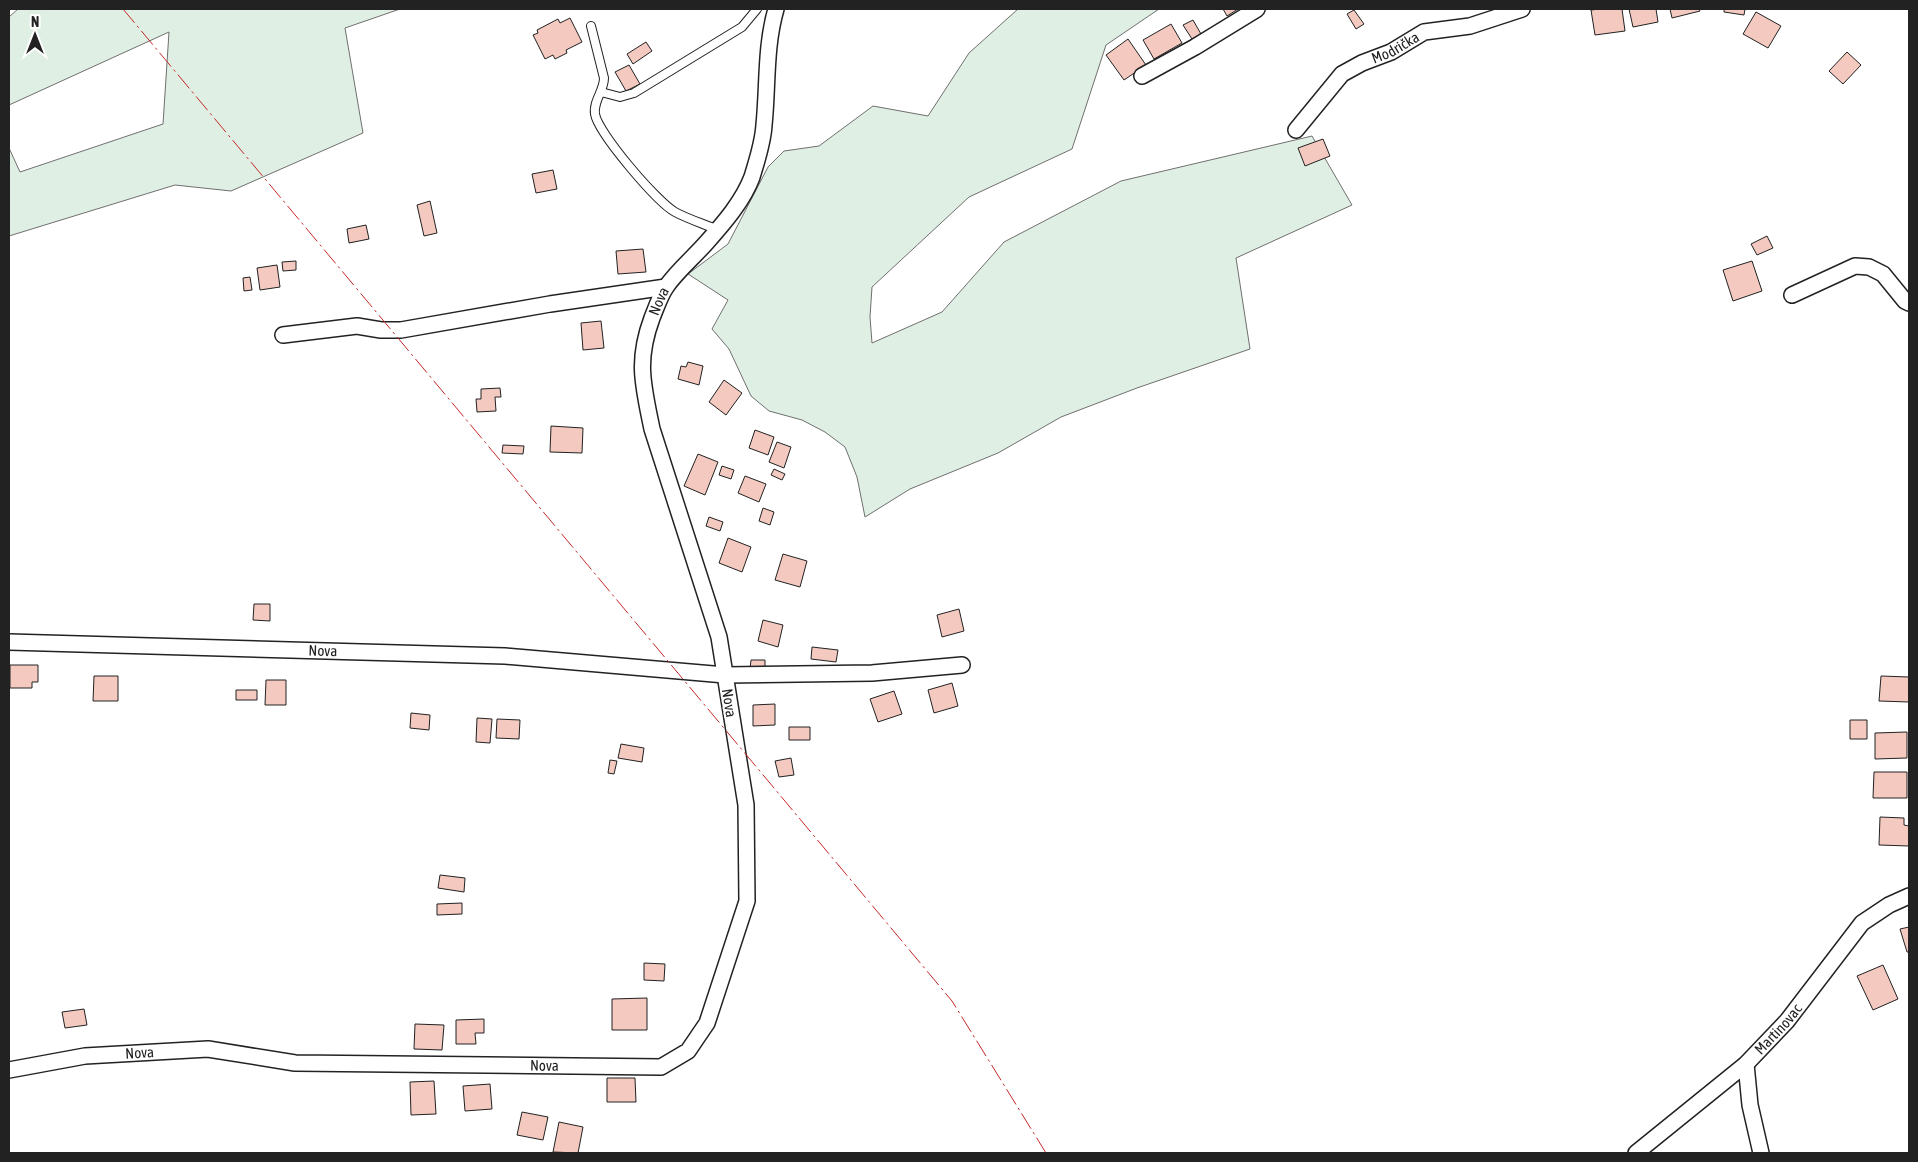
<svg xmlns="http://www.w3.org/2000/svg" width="1918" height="1162" viewBox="0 0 1918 1162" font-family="'Asap Condensed',sans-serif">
  <rect width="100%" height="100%" fill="#fff"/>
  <path fill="#e0efe3" stroke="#6f6f6f" d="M18,9H400L345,28L363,133L231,191L175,185L9,236V148L20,172L163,124L169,32L9,105V17Z
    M1018,9H1159L1106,45L1072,149L969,197L872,287L870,317L872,343L942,312L1004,242L1121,181L1312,136L1352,205L1236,258L1250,349L1137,388L1061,417L998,453L910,489L865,517L857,477L845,447L825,432L802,420L769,411L751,396L729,349L712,329L728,300L688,274L728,244L768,167L784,151L819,146L873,106L928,116L969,53Z"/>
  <path fill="#f3c9c0" stroke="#222" d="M1223,9H1238L1227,16Z
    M1600,9H1622L1625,31L1595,35L1591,10Z
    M1629,9H1656L1658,22L1633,27Z
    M1670,9H1699L1700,11L1672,18Z
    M1724,9H1745L1744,15L1724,12Z
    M1354,10L1364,24L1356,29L1347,14Z
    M1756,12L1781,26L1768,48L1743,34Z
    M570,18L582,42L566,50L567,53L555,59L553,55L545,59L533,35L538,33L537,30L558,19L560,23Z
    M1193,20L1201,34L1192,39L1183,25Z
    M1171,24L1182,43L1154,59L1143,40Z
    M1128,39L1146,65L1124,80L1106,55Z
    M646,42L652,51L633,64L627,54Z
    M1847,52L1861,65L1843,84L1829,71Z
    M629,65L640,84L626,91L615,72Z
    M1323,139L1330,156L1305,166L1298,148Z
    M553,170L557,189L536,193L532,174Z
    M430,201L437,233L424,236L417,205Z
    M366,225L369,239L349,243L347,229Z
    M1767,236L1773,248L1757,255L1751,244Z
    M643,249L646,272L618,274L616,251Z
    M296,261V270L283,271L282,262Z
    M1752,261L1762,291L1733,301L1723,270Z
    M277,265L280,287L260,290L257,268Z
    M250,277L252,290L244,291L243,278Z
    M601,321L604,348L583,350L581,323Z
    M688,362L703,366L699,385L678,379L681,366L686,367Z
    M724,380L742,393L726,415L709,402Z
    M500,388L501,397H495L496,411L477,412L476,399H481V389Z
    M551,426L583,428L582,453L550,452Z
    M755,430L774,437L768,455L749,448Z
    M777,442L791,447L784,468L769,462Z
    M503,445L524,446L523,454L502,453Z
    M698,454L718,462L705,495L684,486Z
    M722,466L734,470L731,479L719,475Z
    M774,469L785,474L782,480L771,475Z
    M745,476L766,484L759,502L738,493Z
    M763,508L774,512L770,525L759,521Z
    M709,517L723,522L720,531L706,526Z
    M728,538L751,547L742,572L719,563Z
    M783,554L807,561L800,587L775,580Z
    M254,604H270V621L253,620Z
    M959,609L964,631L942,637L937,615Z
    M763,620L783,625L778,647L758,641Z
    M812,647L838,650L836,662L811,659Z
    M751,660H765V670L750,669Z
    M10,665H38V682H32V688H10Z
    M94,676H118V701H93Z
    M1881,676L1909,677V702L1879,701Z
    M266,680H286V705H265Z
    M952,683L958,706L934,713L928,690Z
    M236,690H257V700H236Z
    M894,691L902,714L878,722L870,699Z
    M775,704V725L753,726V705Z
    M411,713L430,715L429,730L410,728Z
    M477,718L492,719L490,743L476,742Z
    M497,719L520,720L519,739L496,738Z
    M1850,720H1867V739H1850Z
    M789,727H810V740H789Z
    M1907,732V758L1875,759V733Z
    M621,744L644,748L642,762L618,758Z
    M791,758L794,775L779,777L775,761Z
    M610,760L617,761L614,774L608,773Z
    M1874,772H1907V798H1873Z
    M1880,817L1904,818V825L1909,826V846L1879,845Z
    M440,875L465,878L464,892L438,888Z
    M462,903V914L437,915V904Z
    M1909,927V952H1907L1900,929Z
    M644,963L665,964L664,981L644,980Z
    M1883,965L1898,999L1873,1010L1857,976Z
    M647,998V1030H612V999Z
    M84,1009L87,1025L65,1028L62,1012Z
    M484,1019V1033H475L476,1044H456V1020Z
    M415,1024L444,1025L442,1050L414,1049Z
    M607,1078H635L636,1102H607Z
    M434,1081L436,1114L411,1115L410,1082Z
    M490,1084L492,1109L465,1111L463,1086Z
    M522,1112L548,1117L543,1140L517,1135Z
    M559,1122L583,1127L578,1153L553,1152Z"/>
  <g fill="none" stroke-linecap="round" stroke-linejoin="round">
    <defs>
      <path id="service" d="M591,26L604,78C604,91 593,101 595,114C598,133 657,202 675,212C688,219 704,224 718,230
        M601,92L620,97L634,93L742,27L757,9"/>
      <g id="minor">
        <path d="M1142,76L1195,47L1257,9"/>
        <path id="s1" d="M1296,130L1342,74L1362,63L1391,52L1424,32L1470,26L1522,9"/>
        <path d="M1792,295L1855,266L1869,267L1883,274L1905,301L1909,303"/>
        <path d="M283,335L357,326L381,330H401L550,304L666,287"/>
        <path id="s2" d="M9,642L505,656L725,675L872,673L962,665"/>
        <path d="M1746,1064L1750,1105L1761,1153"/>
        <path id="s3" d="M9,1070L85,1056L208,1049L295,1063L661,1067L688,1051L707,1023L747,901L746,805L719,637L652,429C643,385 636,361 652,318C656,308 660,296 666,287C677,271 694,257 707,242C724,223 743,201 752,177C757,160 763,143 764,125C768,86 765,47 776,9"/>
        <path id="s4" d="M1636,1153L1746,1064L1787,1021L1862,923L1889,905L1909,896"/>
      </g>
    </defs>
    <use href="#service" stroke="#222" stroke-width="10"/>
    <use href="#minor" stroke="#222" stroke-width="18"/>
    <use href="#service" stroke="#fff" stroke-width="8"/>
    <use href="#minor" stroke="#fff" stroke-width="15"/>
    <path stroke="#c62828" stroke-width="1" stroke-dasharray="18 4 2.5 4" stroke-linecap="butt" d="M123,9L952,1001L1046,1153"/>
  </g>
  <g text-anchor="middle" stroke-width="4" stroke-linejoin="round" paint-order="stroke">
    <g font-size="15" fill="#222" stroke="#fff">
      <text dy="5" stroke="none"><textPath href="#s1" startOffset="132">Modrička</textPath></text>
      <text dy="5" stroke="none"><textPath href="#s3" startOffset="1464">Nova</textPath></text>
      <text dy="5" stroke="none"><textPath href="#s2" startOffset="314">Nova</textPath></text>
      <text transform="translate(729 703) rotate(81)" y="5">Nova</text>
      <text dy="5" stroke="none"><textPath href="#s4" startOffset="189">Martinovac</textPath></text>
      <text dy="5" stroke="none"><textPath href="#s3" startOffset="132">Nova</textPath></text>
      <text dy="5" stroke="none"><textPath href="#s3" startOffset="538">Nova</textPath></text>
    </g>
  </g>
  <rect width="1918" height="1162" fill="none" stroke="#222222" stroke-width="20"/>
  <g transform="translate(35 35)" stroke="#ffffff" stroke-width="4" paint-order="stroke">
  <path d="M0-4L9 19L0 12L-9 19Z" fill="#222222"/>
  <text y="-8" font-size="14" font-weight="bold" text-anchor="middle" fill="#222222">N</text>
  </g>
</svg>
